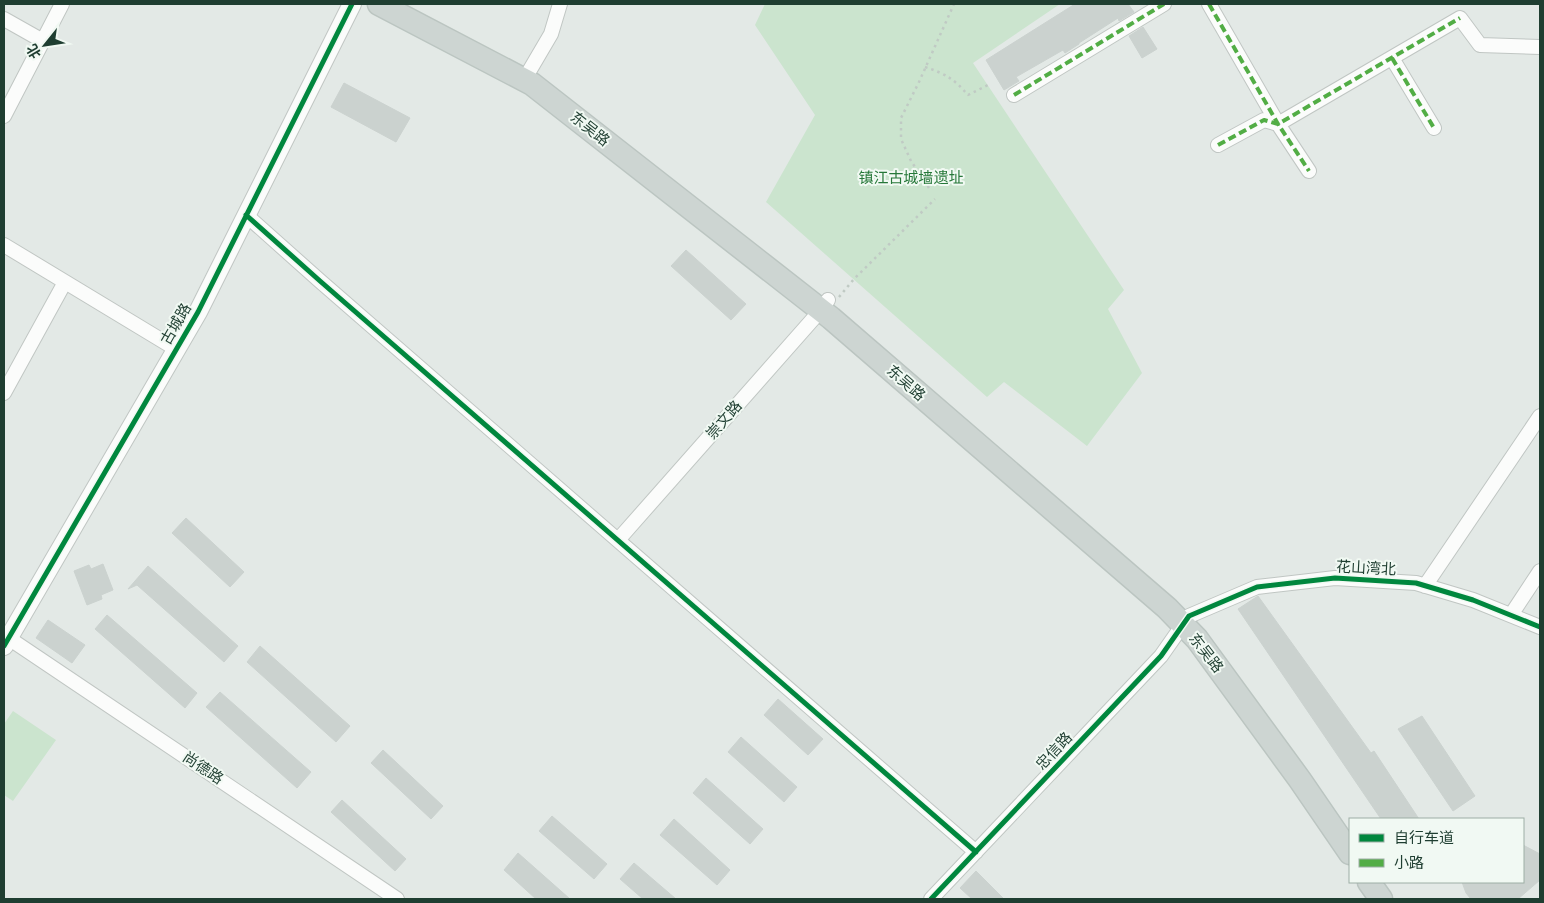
<svg xmlns="http://www.w3.org/2000/svg" width="1544" height="903" viewBox="0 0 1544 903" font-family="Karla,'Noto Sans SC',sans-serif">
  <rect width="100%" height="100%" fill="#e3e9e6"/>
  <path fill="#cbe4ce" d="M765,4H1060L973,63L1124,290L1108,309L1142,373L1087,446L1004,382L987,397L766,202L815,115L755,25Z
    M13,711L56,740L13,801L4,795V724Z"/>
  <path fill="#cbd2cf" stroke="#cbd2cf" d="M1075,4H1128L1134,12L1119,21L1118,18L1079,43V44L1065,53L1063,50L1016,77L1019,81L1004,90L986,60Z
    M1143,27L1157,49L1142,58L1129,36Z
    M344,83L410,118L396,142L331,107Z
    M686,250L746,304L731,320L671,266Z
    M186,518L244,572L230,587L172,533Z
    M103,564L113,590L101,595L102,599L87,605L74,571L89,565L91,569Z
    M148,566L238,646L224,662L137,585L128,589Z
    M1258,596L1371,753L1374,751L1419,819H1381L1238,609Z
    M107,615L197,693L185,708L95,629Z
    M48,620L85,645L72,663L36,638Z
    M260,646L350,726L336,742L247,662Z
    M220,692L311,772L297,788L206,707Z
    M778,699L823,739L808,755L764,715Z
    M1422,716L1475,796L1453,811L1398,729Z
    M741,737L797,787L784,802L728,752Z
    M383,750L443,806L431,819L371,763Z
    M706,778L763,829L750,844L693,793Z
    M342,800L406,859L395,871L331,812Z
    M552,816L607,864L594,879L539,831Z
    M674,819L730,870L717,885L660,835Z
    M1523,845L1540,854V880L1518,899H1471L1466,893L1462,882H1523Z
    M518,853L570,899H536L504,870Z
    M634,863L676,899H643L620,879Z
    M976,871L1004,899H972L960,888Z"/>
  <g fill="none" stroke-linecap="round" stroke-linejoin="round">
    <defs>
      <path id="minor" d="M1209,4L1278,124L1309,171
        M4,19L43,41
        M1392,58L1434,128
        M524,80L551,34L560,4
        M1014,95L1164,4
        M4,116L62,4
        M1218,145L1264,120L1278,124L1460,18L1480,45L1540,47
        M246,215L320,281L976,852
        M4,245L176,349
        M4,393L65,282
        M618,540L821,310L828,300
        M1425,586L1540,416
        M1511,615L1540,571
        M4,635L397,899
        M931,899L1161,656L1189,616L1257,587L1335,578L1416,583L1473,600L1540,627"/>
      <path id="tertiary" d="M4,646L198,312L352,4"/>
      <path id="primary" d="M379,4L532,84L831,318L1167,608L1197,639L1300,780L1350,853
        M1369,882L1381,899"/>
    </defs>
    <use href="#minor" stroke="#c0c6c3" stroke-width="16"/>
    <use href="#tertiary" stroke="#c0c6c3" stroke-width="20"/>
    <use href="#primary" stroke="#bbc5c1" stroke-width="25"/>
    <path stroke="#c0cac4" stroke-width="2.5" stroke-dasharray="2.5 4" stroke-linecap="butt" d="M925,67C946,74 954,79 968,95L988,85
      M929,188L911,161L901,139V118L919,82L954,4
      M839,297L854,279L935,199"/>
    <use href="#minor" stroke="#fbfcfb" stroke-width="14"/>
    <use href="#tertiary" stroke="#fbfcfb" stroke-width="18"/>
    <use href="#primary" stroke="#cdd5d2" stroke-width="22"/>
    <path stroke="#52ad45" stroke-width="4" stroke-dasharray="8 4" stroke-linecap="butt" d="M1209,4L1278,124L1309,171
      M1392,58L1434,128
      M1014,95L1164,4
      M1218,145L1264,120L1278,124L1460,18"/>
    <defs>
      <path id="cycleway" d="M246,215L320,281L976,852
        M4,646L198,312L352,4
        M931,899L1161,656L1189,616L1257,587L1335,578L1416,583L1473,600L1540,627"/>
    </defs>
    <use href="#cycleway" stroke="#f1f9f3" stroke-width="8"/>
    <use href="#cycleway" stroke="#00873e" stroke-width="5"/>
  </g>
  <g text-anchor="middle" stroke-width="4" stroke-linejoin="round" paint-order="stroke">
    <g font-size="15" fill="#1f3e31" stroke="#f1f9f3">
      <text transform="translate(590 129) rotate(38)" y="5">东吴路</text>
      <text transform="translate(176 324) rotate(-60)" y="5">古城路</text>
      <text transform="translate(906 383) rotate(41)" y="5">东吴路</text>
      <text transform="translate(724 420) rotate(-49)" y="5">崇文路</text>
      <text transform="translate(1366 568) rotate(3)" y="5">花山湾北</text>
      <text transform="translate(1206 653) rotate(52)" y="5">东吴路</text>
      <text transform="translate(1054 751) rotate(-47)" y="5">忠信路</text>
      <text transform="translate(203 768) rotate(34)" y="5">尚德路</text>
    </g>
    <g font-size="15" fill="#267839" stroke="#f1f9f3">
      <text x="911" y="183">镇江古城墙遗址</text>
    </g>
  </g>
  <rect width="1544" height="903" fill="none" stroke="#1f3e31" stroke-width="10"/>
  <rect x="1349" y="818" width="175" height="65" fill="#f1f9f3" stroke="#9daea5"/>
  <rect x="1359" y="834" width="25" height="8" fill="#00873e" stroke="#9daea5"/>
  <text x="1394" y="843" font-size="15" fill="#1f3e31">自行车道</text>
  <rect x="1359" y="859" width="25" height="8" fill="#52ad45" stroke="#9daea5"/>
  <text x="1394" y="868" font-size="15" fill="#1f3e31">小路</text>
  <g transform="translate(45 45) rotate(240)" stroke="#f1f9f3" stroke-width="4" paint-order="stroke">
  <path d="M0-4L9 19L0 12L-9 19Z" fill="#1f3e31"/>
  <text y="-8" font-size="14" font-weight="bold" text-anchor="middle" fill="#1f3e31">北</text>
  </g>
</svg>
